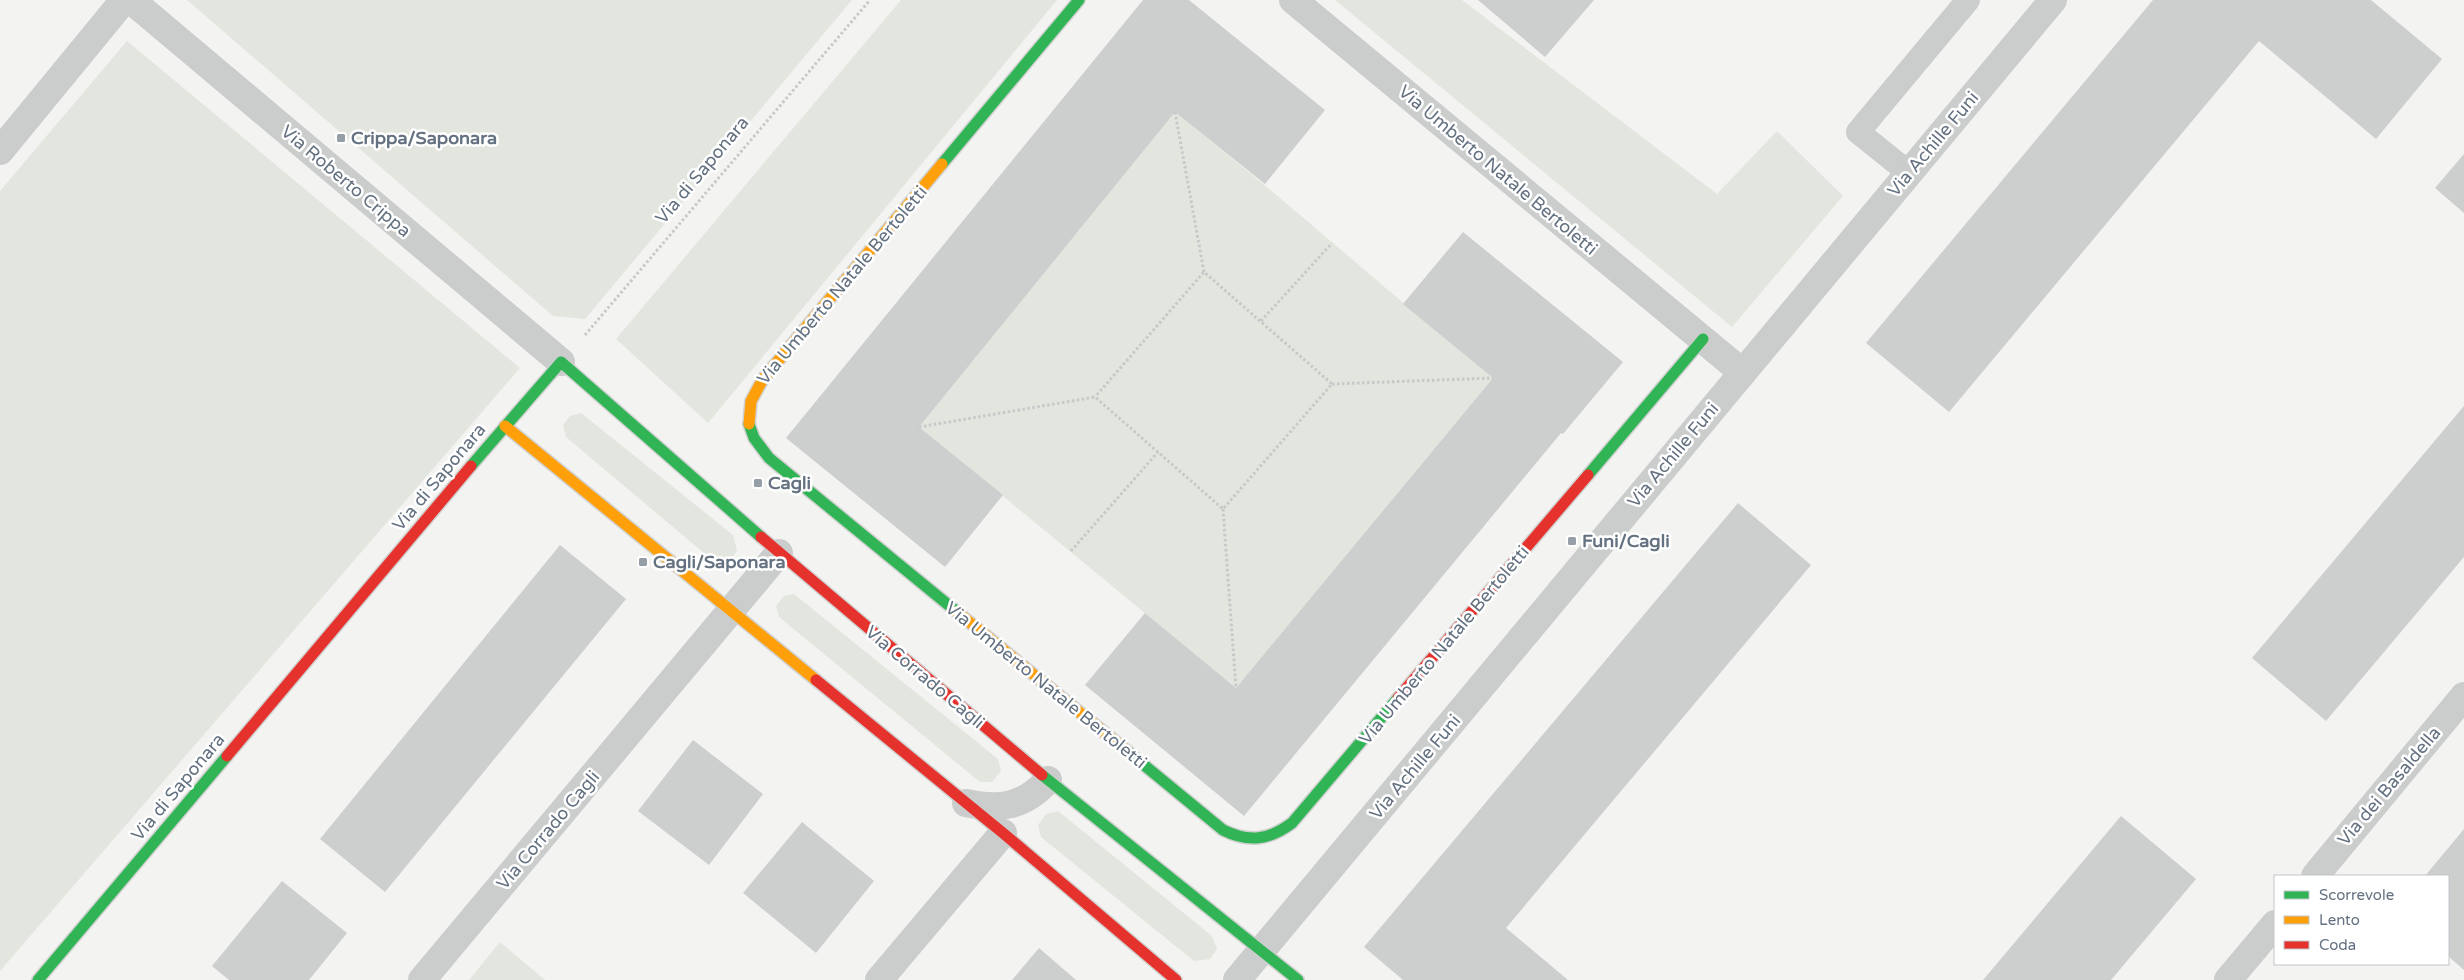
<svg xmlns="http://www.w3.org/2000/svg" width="2464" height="980" viewBox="0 0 2464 980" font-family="'Varela Round',sans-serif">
  <rect width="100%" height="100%" fill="#f3f3f1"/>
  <path fill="#e2e6df" d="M187,0H852L585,319L553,316Z
    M901,0H1057L708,423L616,339Z
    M1335,0H1462L1717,194L1777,131L1843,196L1732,327Z
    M127,41L520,368L0,971V191Z
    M1175,112C1283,198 1386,290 1493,378L1236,688L919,427Z
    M581,413L733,535L737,550L730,563L717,564L566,437L563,425L570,416Z
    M794,594L998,759L1001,771L992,782H980L779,617L776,606L784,596Z
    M1058,811L1212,936L1217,949L1210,959L1194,961L1041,837L1038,825L1046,814Z
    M500,942L545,980H469Z"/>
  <path fill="#cdcece" d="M1143,0H1189L1325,110L1265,184L1175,112L919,427L1003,495L945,567L786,438Z
    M1478,0H1594L1545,57Z
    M2153,0H2371L2442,59L2376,139L2259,41L1949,412L1866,343Z
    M2464,154V213L2435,188Z
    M1463,232L1623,362L1563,434L1561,433L1244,816L1085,685L1145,613L1236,688L1493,378L1403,304Z
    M2464,406V557L2326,721L2252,658Z
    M1738,503L1811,565L1506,928L1568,980H1403L1364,947Z
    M560,545L626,599L385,892L320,839Z
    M693,740L763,794L709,865L638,811Z
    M2121,816L2196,879L2111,980H1983Z
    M802,822L874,881L816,953L743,893Z
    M2464,829V970L2448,956V876H2425Z
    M282,881L347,933L309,980H229L212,966Z
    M1039,948L1076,980H1012Z"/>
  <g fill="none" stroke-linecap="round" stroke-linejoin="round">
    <defs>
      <path id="fast" d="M942,164L1079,0
        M749,424L754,438L769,458L957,612
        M471,466L561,362L761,537
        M1588,475L1703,339
        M1127,751L1223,830C1249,843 1269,840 1292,823L1398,698
        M1042,775L1298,980
        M38,980L227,756"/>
      <path id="slow" d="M749,424L751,401L763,379L942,164
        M505,426L816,680
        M957,612L1127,751"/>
      <path id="jam" d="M761,537L1042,775
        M816,680L1003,833L1176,980
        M1398,698L1588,475
        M227,756L471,466"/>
    </defs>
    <use href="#fast" stroke="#d0d1d0" stroke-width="14"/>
    <use href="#slow" stroke="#d0d1d0" stroke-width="14"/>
    <use href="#jam" stroke="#d0d1d0" stroke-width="14"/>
    <path stroke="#c8c8c9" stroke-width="3" stroke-dasharray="2.5 2.5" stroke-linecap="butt" d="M1175,112L1204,272
      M1261,321L1332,243
      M585,335L870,0
      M1332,384L1493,378
      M919,427L1095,397L1223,509L1332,384L1204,272L1095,397
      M1223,509L1236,688
      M1071,551L1158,452"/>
    <path stroke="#cbcccc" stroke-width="24" d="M1909,173L1858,132L1968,0"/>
    <path stroke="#cbcccc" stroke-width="28" d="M131,0L561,362
      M1293,0L1742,372
      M0,151L124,0
      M966,803C999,810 1024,807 1048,780
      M2315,876L2464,696
      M422,980L779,553
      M879,980L1003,833
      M1237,980L2053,0
      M2228,980L2275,924"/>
    <use href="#fast" stroke="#30b455" stroke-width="11"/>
    <use href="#slow" stroke="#ff9f0a" stroke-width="11"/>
    <use href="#jam" stroke="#e5322d" stroke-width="11"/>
  </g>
  <g fill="#969ea8" stroke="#fff" stroke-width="2">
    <rect x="336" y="133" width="10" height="10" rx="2.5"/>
    <rect x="753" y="478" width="10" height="10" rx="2.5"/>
    <rect x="1567" y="536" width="10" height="10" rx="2.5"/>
    <rect x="638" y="557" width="10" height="10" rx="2.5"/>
  </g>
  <g text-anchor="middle" stroke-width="5" stroke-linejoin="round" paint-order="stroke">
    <g font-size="18" font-weight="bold" fill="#647180" stroke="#fff" text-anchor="start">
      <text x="351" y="144">Crippa/Saponara</text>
      <text x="768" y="489">Cagli</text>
      <text x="1582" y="547">Funi/Cagli</text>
      <text x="653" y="568">Cagli/Saponara</text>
    </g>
    <g font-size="18" fill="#647180" stroke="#fff">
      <text transform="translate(1933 144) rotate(-50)" y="6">Via Achille Funi</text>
      <text transform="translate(702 170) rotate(-50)" y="6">Via di Saponara</text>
      <text transform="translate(1498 170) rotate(40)" y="6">Via Umberto Natale Bertoletti</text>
      <text transform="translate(346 181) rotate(40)" y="6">Via Roberto Crippa</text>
      <text transform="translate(842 285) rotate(-50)" y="6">Via Umberto Natale Bertoletti</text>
      <text transform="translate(1673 455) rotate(-50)" y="6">Via Achille Funi</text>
      <text transform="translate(439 477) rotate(-50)" y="6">Via di Saponara</text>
      <text transform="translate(1444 645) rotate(-50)" y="6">Via Umberto Natale Bertoletti</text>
      <text transform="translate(925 677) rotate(40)" y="6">Via Corrado Cagli</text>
      <text transform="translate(1046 685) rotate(39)" y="6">Via Umberto Natale Bertoletti</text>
      <text transform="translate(1415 767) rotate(-50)" y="6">Via Achille Funi</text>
      <text transform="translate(2389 786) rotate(-50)" y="6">Via dei Basaldella</text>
      <text transform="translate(178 787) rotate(-50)" y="6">Via di Saponara</text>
      <text transform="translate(548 830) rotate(-50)" y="6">Via Corrado Cagli</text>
    </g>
  </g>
  <rect x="2274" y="875" width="175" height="90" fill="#ffffff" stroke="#c1c6cc"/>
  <rect x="2284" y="891" width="25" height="8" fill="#30b455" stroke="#c1c6cc"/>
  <text x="2319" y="900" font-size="15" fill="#647180">Scorrevole</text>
  <rect x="2284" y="916" width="25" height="8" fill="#ff9f0a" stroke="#c1c6cc"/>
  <text x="2319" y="925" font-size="15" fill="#647180">Lento</text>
  <rect x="2284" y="941" width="25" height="8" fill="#e5322d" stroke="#c1c6cc"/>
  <text x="2319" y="950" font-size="15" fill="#647180">Coda</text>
</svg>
